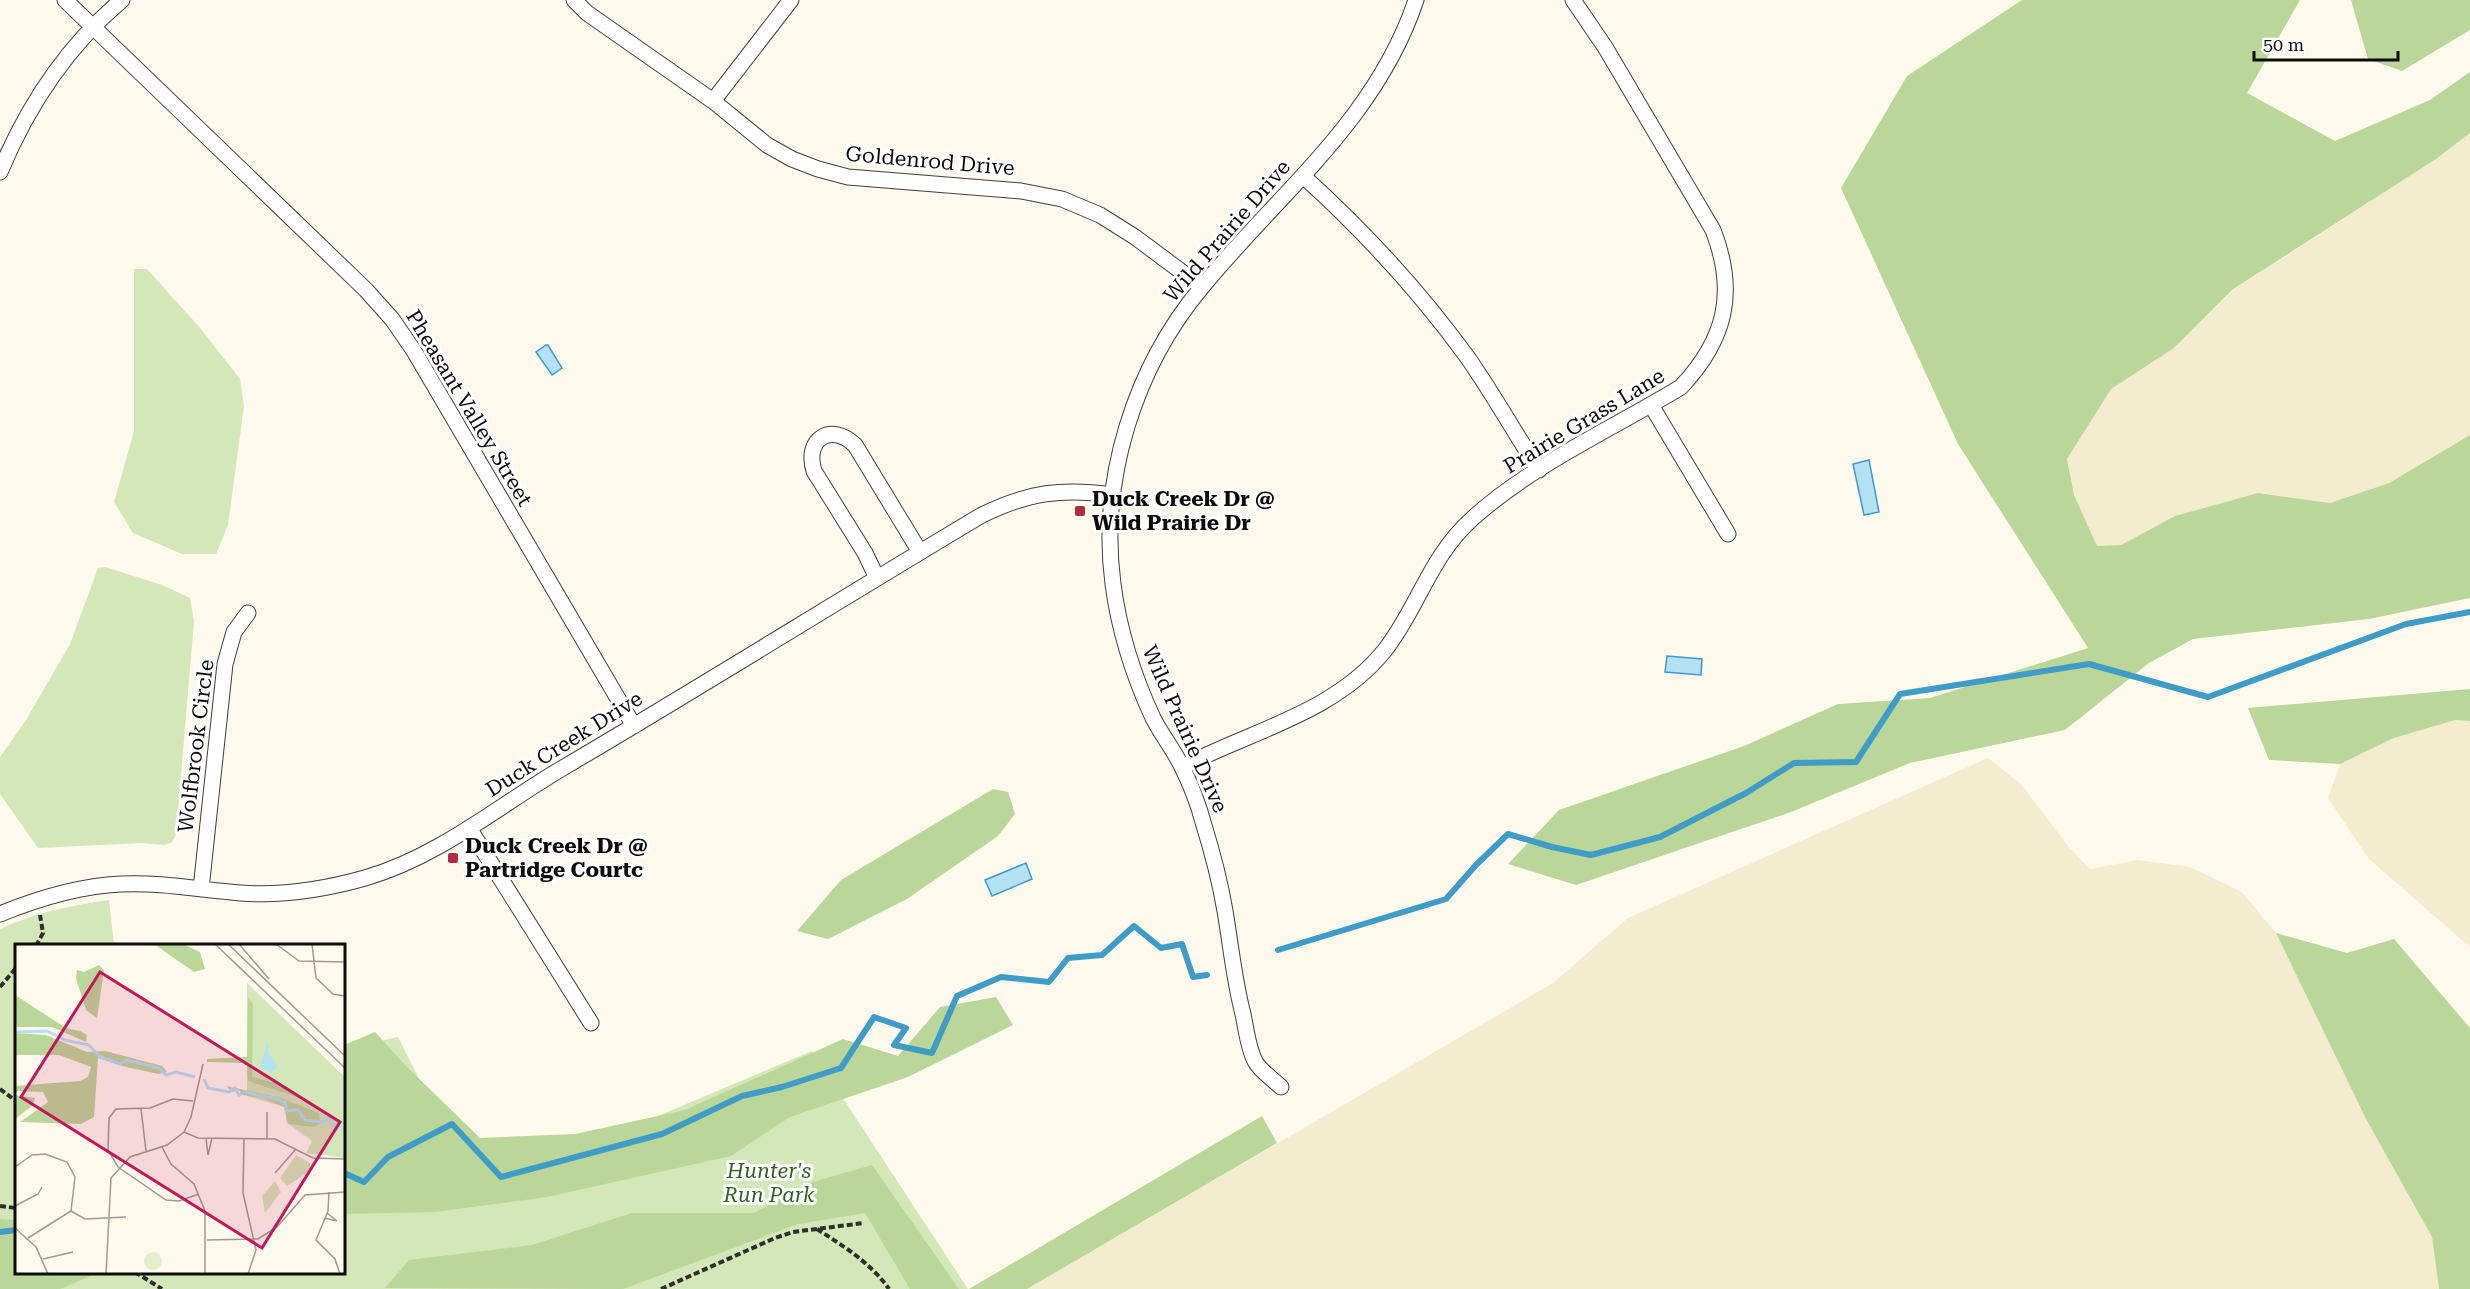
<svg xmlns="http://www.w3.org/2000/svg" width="2470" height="1289" viewBox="0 0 2470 1289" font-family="'Roboto Serif',serif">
  <rect width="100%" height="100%" fill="#fef9ed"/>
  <path fill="#f3ecce" d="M2470,133V435L2389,483L2330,503L2258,493L2175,516L2121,545L2097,547L2074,495L2067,459L2110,389L2174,348L2232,291L2436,159Z
    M2455,720L2470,721V947L2369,859L2328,798L2340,764L2394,738Z
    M1988,758L2021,784L2068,846L2090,869L2138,860L2190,867L2242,892L2276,933L2366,1119L2432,1237L2439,1289H1027L1553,983L1628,918Z"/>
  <path fill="#d4e7b8" d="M134,269H147L201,329L240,379L244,406L228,525L216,554H182L133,533L114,502L134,431Z
    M105,567L162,585L190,598L194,621L176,835L172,842L165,845L142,843L38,848L0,794V757L26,720L70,644L98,568Z
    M109,900L114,945L16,946V1272H344V1048L398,1037L456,1152L634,1126L812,1051L968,1289H0V929C35,913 71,905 109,900Z"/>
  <path fill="#bad698" d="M2022,0H2300L2247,93L2335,141L2430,100L2470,72V133L2436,159L2232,290L2174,348L2111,389L2067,459L2074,495L2097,546L2121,545L2175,516L2258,493L2330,503L2389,483L2470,435V598L2369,619L2193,639L2149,663L2065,730L1910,763L1791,812L1576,885L1508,864L1559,810L1744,746L1838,704L1930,698L2088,648L1958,444L1841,188L1907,76Z
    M2351,0H2470V30L2402,71L2368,59Z
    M2470,689V721L2455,720L2394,738L2340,764L2269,760L2248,708Z
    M993,789L1008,792L1015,814L998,836L907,899L828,939L797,931L841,880Z
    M2276,933L2347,953L2394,939L2470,1028V1289H2439L2432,1237L2366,1119Z
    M996,997L1013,1025L908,1077L790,1117L731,1156L547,1197L435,1212L344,1214V1045L375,1032L406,1066L480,1138L575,1134L685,1110L843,1039L898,1056L940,1007Z
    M1262,1116L1277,1143L1027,1289H969Z
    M872,1165L959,1289H910L865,1213L798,1224L623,1289L385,1288L409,1260L532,1245L632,1213H754L813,1182Z
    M0,1219L16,1220V1272L98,1273L60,1289H0Z"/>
  <path fill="#b4e1f3" stroke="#3f9cc6" stroke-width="1.5" d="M546,345H548L562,368L552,375L536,352Z
    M1869,460L1879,512L1864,515L1853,464Z
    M1667,656L1702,659L1701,675L1665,672Z
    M1026,863L1032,879L992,896L985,880Z"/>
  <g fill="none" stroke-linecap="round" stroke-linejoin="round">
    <path stroke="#3f9cc6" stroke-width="6" d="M1278,950L1446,899L1476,865L1508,834L1552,847L1591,855L1660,837L1746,793L1794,763L1856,762L1900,694L2089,664L2208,697L2406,624L2470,612
      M344,1173L364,1182L388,1157L452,1124L501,1177L662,1134L742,1096L782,1087L841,1068L874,1017L906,1028L894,1045L932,1053L957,996L1001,977L1049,982L1068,958L1102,955L1134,926L1161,948L1182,944L1193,977L1207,975
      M0,1232L16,1230"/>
    <defs>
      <path id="minor" d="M65,0L366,290L392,319L414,351L634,726
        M574,0L587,13L713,101L767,145L792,159L818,169L848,177L1021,191L1062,199L1100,215L1135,237L1202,287
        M713,101L791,0
        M0,172C28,105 66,47 122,0
        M1303,176C1364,231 1420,292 1468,358C1493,394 1515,433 1539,470
        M1651,405L1728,534
        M877,578L865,553L814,471C804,439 831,422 855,445L920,552
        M1182,767C1250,731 1335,713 1385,650C1419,606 1430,556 1473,518C1533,464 1612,429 1681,387C1726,339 1737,292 1713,230L1605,47L1573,0
        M469,828L591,1023
        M201,889L225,664L234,632L248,613
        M0,914C39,898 78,886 121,884C161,882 201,890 241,893C282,896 326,889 365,878C438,857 497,807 561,769C702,686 841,599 982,515C1029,492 1062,488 1113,495
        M1281,1087C1273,1079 1259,1070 1255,1061C1248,1048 1246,1028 1243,1014C1234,980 1231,946 1225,911C1220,881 1212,851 1203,822C1198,803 1190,783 1181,765C1173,749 1161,734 1153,718C1133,675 1119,630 1113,584C1099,479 1135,367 1202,287C1279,193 1376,120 1416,0"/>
    </defs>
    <use href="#minor" stroke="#3f3f3f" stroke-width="17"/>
    <path stroke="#2e2e2e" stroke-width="4" stroke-dasharray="6 3" stroke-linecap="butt" d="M36,946L43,933L40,915
      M0,987L16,968
      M0,1089L16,1101
      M0,1206L16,1208
      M817,1229C843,1246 871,1263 889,1289
      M135,1272L162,1289
      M661,1289L775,1238L793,1232L864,1223"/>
    <use href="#minor" stroke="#fff" stroke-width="15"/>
  </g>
  <g fill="#b52b3e" stroke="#fff" stroke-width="2">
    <rect x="1074" y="505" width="12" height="12" rx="3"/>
    <rect x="447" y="852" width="12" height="12" rx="3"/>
  </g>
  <g text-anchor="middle" stroke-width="6" stroke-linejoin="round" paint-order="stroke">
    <g font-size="21" fill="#0c0c0c" stroke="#fff">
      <text transform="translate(930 161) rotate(5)" y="7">Goldenrod Drive</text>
      <text transform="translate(1227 231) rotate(-49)" y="7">Wild Prairie Drive</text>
      <text transform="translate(469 408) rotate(59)" y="7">Pheasant Valley Street</text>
      <text transform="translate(1584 421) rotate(-31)" y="7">Prairie Grass Lane</text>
      <text transform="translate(1185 729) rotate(66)" y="7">Wild Prairie Drive</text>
      <text transform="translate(564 744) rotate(-32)" y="7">Duck Creek Drive</text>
      <text transform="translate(196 746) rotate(-83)" y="7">Wolfbrook Circle</text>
    </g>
    <g font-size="21" font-weight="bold" fill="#0c0c0c" stroke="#fff" text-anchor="start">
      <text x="1092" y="506">Duck Creek Dr @<tspan x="1092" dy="24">Wild Prairie Dr</tspan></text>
      <text x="465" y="853">Duck Creek Dr @<tspan x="465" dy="24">Partridge Courtc</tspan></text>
    </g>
    <g font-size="21" font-style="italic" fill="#336120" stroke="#fff">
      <text x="769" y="1178">Hunter's<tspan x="769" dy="24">Run Park</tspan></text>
    </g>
  </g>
  <g transform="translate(15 944)">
    <rect width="330" height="330" fill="#fef9ed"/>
    <path d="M232,39L330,133V214L291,209L297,197L271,178L272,164L232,152ZM281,211L295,219V227L272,242L265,234ZM260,237L266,248L250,269L247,252Z" fill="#d4e7b8"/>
    <path d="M139,0H168L185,8L190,25L179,28ZM84,21L89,26L82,74L71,66L61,34L62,26L69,28ZM0,51L51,84L65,87L72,91L71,98L37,83H0ZM233,53L238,61L237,133L269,141L288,155L233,137L232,119L192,118V115L232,113ZM0,89L31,91L72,108L90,107L147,122L152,128L144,130L111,123L83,114L79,173L66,180L5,178L33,158L28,148L0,147V142L65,137L73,133L76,123L44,111H0ZM211,142L266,154L304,169L305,179L299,183L273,180L269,163L248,154L228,151L224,146L217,148ZM0,151L20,154L18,161L0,175Z" fill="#bad698"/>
    <path d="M129 317a9 9 0 1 1 18 0a9 9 0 1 1-18 0Z" fill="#e5eeca"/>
    <path d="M253,97L254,110L263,123L255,129L245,123Z" fill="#b4e1f3"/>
    <path fill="none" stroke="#b4e1f3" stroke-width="3" d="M0,88L32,87L50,96L74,101L84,112L104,120L112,116L144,124L151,131L161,128L180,133M189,135L193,144L214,148L220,144L224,151L230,148L257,154L270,158L271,167L283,166L290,176L307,178L314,175L317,181L330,186"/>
    <path fill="none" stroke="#9d9a93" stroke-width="1.5" d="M200,0L330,124M213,0L330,112M224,0L254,35M261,0L284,17L330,18M297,0L301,34L318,50L330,52M178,157L158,155L135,164L101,165L94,174L93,206L103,223L151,256L164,257L184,250M126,165L131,207M252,168V194M169,188L183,194L260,195L298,214L330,215M191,194L193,211L197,194M229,194L228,249L241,306L233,330M147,203L156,220L179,240L190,267V330M0,223L17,211L30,210L52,218L60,233L56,267L13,294M260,229L281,205M314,248L313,267L301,296L320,315L325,330M0,262L23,250L27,243M56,267L70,275L111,273M310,274L322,277L312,269M0,284L21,303L33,330M192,296L243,295L262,283L290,251L330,248M28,315L58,308M91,330L96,234L115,213L152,201L169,188L176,173L188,120"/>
    <path fill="#c2185b" fill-opacity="0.15" stroke="#c2185b" stroke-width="3" d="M85,28L325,178L247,304L6,153Z"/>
    <rect width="330" height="330" fill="none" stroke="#0c0c0c" stroke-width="3"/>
  </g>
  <path d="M2254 51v9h144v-9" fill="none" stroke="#0c0c0c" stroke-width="3"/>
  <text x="2263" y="51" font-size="18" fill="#0c0c0c" stroke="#ffffff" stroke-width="4.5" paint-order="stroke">50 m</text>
</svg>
